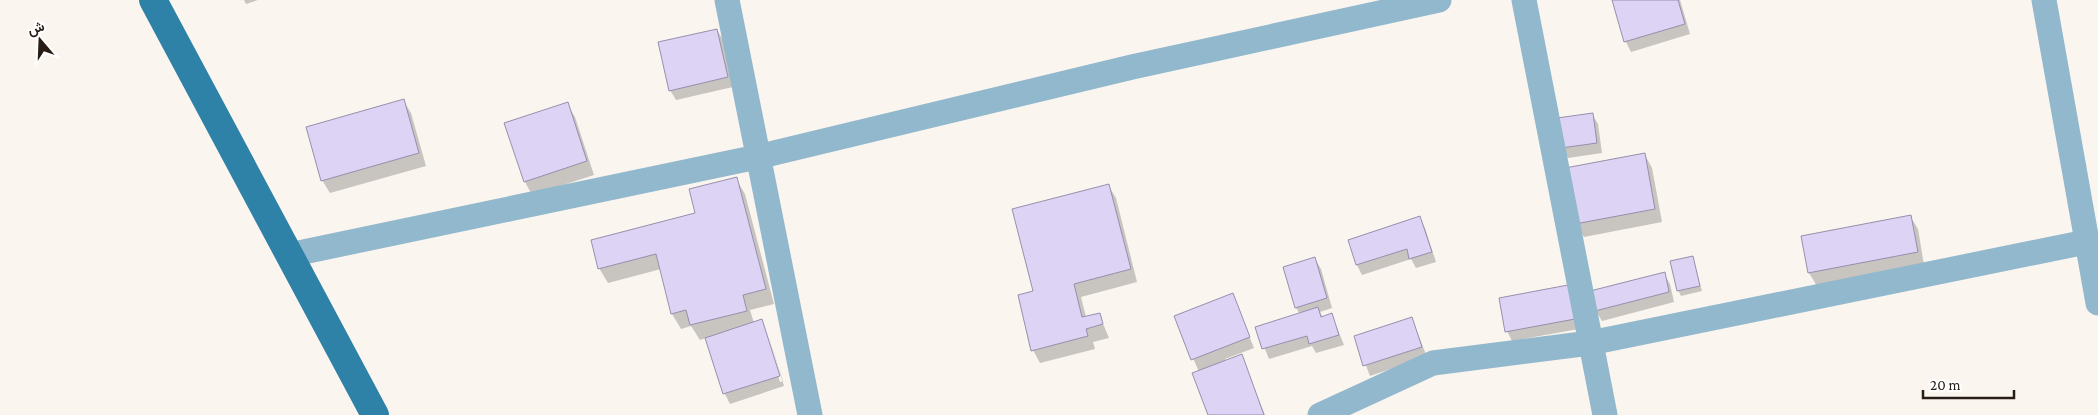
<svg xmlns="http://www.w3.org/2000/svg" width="2098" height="415" viewBox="0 0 2098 415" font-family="'Crimson Pro',Vazirmatn,serif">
  <rect width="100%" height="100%" fill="#fbf5f0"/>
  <path fill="#0003" d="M244,0H258L246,4Z
    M1613,0H1680L1690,34L1631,52L1626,42Z
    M717,30L723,40L733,87L676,100L670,90Z
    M403,100L411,113L426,166L330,193L322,180Z
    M567,104L575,117L594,175L532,195L525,182Z
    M1592,114L1598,124L1602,153L1568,158L1562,148Z
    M1645,155L1652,168L1662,222L1584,237L1576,223Z
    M736,179L745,194L774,304L750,310L754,323L761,321L766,330H764L780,382L783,381L767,331L784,386L730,404L725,394L706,338L700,340L691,326L681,329L672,314L661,269L608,283L599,268L696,214Z
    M1108,185L1116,198L1137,282L1081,297L1086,317L1099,314L1109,338L1093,342L1095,349L1040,363L1033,350L1034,292Z
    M1910,216L1918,229L1924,265L1817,286L1809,273Z
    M1420,218L1425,228L1436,262L1416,268L1411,259L1362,275L1357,265Z
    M1692,257L1702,291L1681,296L1678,290Z
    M1315,259L1321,269L1332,308L1320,312L1323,318L1332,315L1344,345L1316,353L1312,346L1269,359L1256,327L1300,314L1296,308Z
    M1664,274L1670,284L1674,302L1602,321L1596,311Z
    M1567,286L1579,329L1512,341L1507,331Z
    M1232,294L1254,348L1225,359L1226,361L1241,356L1265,415H1209L1199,372L1175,316Z
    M1412,319L1427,357L1370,376L1355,337Z"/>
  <path fill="#ddd4f5" stroke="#968fac" d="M1612,0H1678L1685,24L1624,42Z
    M717,29L728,77L669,91L658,42Z
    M404,99L419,153L321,181L306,127Z
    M568,102L587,161L524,182L504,123Z
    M1593,113L1597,143L1561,148L1557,118Z
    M1645,153L1655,209L1575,224L1565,168Z
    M737,177L766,289L743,295L747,311L690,325L686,310L671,314L656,254L598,269L591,240L695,213L689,189Z
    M1109,184L1131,269L1074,284L1082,317L1100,313L1103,324L1086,329L1088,336L1031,351L1018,295L1033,291L1012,209Z
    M1911,215L1918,252L1808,273L1801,236Z
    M1420,216L1432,252L1409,259L1407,249L1356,265L1348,240Z
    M1693,256L1700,286L1677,291L1670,261Z
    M1315,257L1327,298L1295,308L1283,267Z
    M1665,272L1669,292L1595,311L1590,291Z
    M1568,285L1575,319L1505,332L1499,298Z
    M1233,293L1250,337L1191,360L1174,316Z
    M1318,307L1321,317L1332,313L1339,335L1309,344L1307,336L1262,349L1255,327Z
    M1412,317L1422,347L1363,366L1354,336Z
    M762,319L780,376L723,394L705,338Z
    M1242,354L1264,415H1208L1192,373Z"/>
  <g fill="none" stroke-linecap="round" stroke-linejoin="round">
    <path stroke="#91b8cc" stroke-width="25" d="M727,0L810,415
      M1524,0L1605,415
      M2044,0L2098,303
      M289,255L757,157L1132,67L1439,0
      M1320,415L1433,363L1590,343L2086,242"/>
    <path stroke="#2e81a7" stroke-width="28" d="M153,0L375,415"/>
  </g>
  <g transform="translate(40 40) rotate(341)" stroke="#ffffff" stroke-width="4" paint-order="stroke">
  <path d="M0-4L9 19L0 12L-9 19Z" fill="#271d15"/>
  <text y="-8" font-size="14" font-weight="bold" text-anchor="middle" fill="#271d15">ش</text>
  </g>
  <path d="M1923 390v8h91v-8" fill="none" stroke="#271d15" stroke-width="2.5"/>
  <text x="1930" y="390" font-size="15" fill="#271d15" stroke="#ffffff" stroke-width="4" paint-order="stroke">20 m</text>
</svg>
